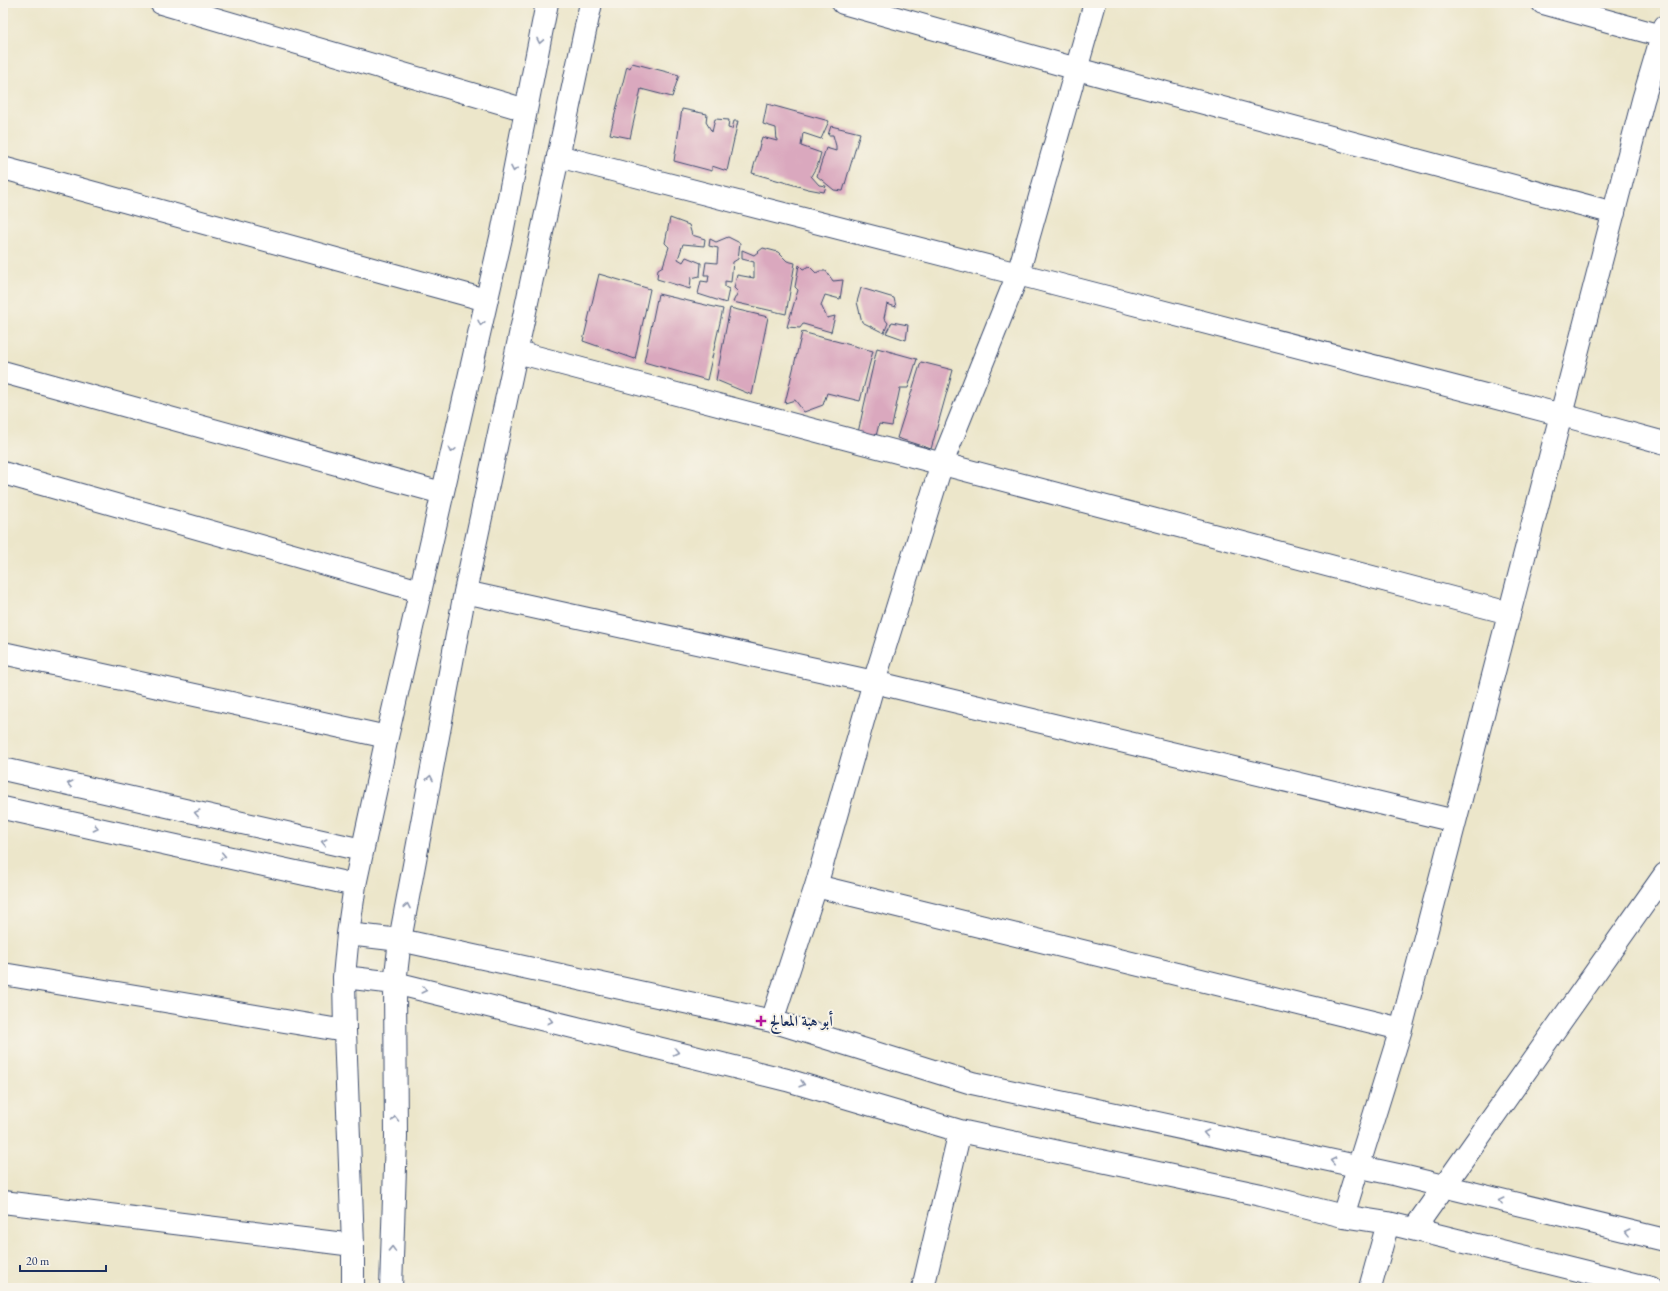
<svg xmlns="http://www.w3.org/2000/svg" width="1668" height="1291" viewBox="0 0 1668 1291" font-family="'EB Garamond',Amiri,serif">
  <rect width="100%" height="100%" fill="#f7f3e8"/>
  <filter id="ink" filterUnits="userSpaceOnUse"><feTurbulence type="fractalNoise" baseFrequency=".025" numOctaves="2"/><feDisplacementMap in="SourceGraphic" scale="8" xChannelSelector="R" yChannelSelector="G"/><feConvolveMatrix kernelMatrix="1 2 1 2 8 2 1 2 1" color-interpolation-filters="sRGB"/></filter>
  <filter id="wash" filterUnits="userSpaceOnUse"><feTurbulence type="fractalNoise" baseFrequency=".012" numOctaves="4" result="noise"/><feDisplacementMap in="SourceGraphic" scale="16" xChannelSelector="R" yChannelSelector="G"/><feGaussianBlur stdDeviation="0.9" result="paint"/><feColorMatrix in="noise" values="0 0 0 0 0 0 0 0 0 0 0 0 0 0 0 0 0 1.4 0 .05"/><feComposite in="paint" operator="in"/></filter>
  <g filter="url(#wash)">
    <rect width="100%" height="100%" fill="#ece6ca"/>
    <g id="blocks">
      <path fill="#daa8be" d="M632,63L679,75L672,97L641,89L630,138L610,134L627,66L630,68Z
        M767,104L829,121L821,139L803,133L801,146L821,153L818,164L811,176L819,185L826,186L824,192L808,189L752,173L762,137L777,141L776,128L763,124Z
        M682,109L707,114L706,122L712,132L715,119L729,120L728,128L732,129L734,121H738L727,171L712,166V171L674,161Z
        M831,126L860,133L843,191L834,190L817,176L826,148L836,151V146L833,135H828Z
        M670,218L689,225L692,235L705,239L704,246L683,244L678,259L683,262L686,257L701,263L700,276L691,278L690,289L657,279L658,269L663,266L669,247L665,243Z
        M728,237L740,243L738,259L733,262L731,282L725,281V287L729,289L726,303L698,294L701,281L708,282L709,275H704L706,262L717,263L718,248L709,246L710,239L716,242Z
        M763,248L778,252L787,261L795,263L786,314L733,302L738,292L734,288L737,275L754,278V262L742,259V250L754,255Z
        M799,265L803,269L809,266L816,273L820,271H826L833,281L843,280L840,299L825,295L821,305L827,318L835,316L831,332L803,324L800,328L787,327L798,290L795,287Z
        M599,274L650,289L635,359L583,341Z
        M861,288L894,298L896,307L887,304L884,318L888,323L884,333L862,322L857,302Z
        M658,294L723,309L707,380L644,362Z
        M730,308L768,317L752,395L716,380Z
        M892,322L908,325L906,340L886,333Z
        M802,332L873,351L860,401L827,393L823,405L804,412L795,400L785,403Z
        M877,348L917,359L908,388H900L892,426L879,424L875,440L857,437Z
        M921,362L953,370L931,449L897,438Z"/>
    </g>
  </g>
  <g filter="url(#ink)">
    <use href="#blocks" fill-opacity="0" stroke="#3a4a6e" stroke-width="1"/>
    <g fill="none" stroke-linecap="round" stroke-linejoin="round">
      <defs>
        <path id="minor" d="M161,3L526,110
          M843,3L1077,69L1614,213
          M1543,3L1662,36
          M558,156L1018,274L1562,415L1665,443
          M3,168L486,300
          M517,352L1509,613
          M3,372L442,493
          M3,473L420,591
          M465,592L874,682L1455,821
          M3,653L387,737
          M3,769L362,850
          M3,808L355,885
          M816,886L1401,1029
          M348,934L400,940L772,1021L972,1083L1398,1175L1665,1240
          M3,974L345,1031
          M344,977L395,983L787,1080L960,1131L1261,1195L1343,1216L1388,1223L1651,1288
          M772,1021L816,886L874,682L942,463L1018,274L1095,3
          M3,1202L353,1245
          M1343,1216L1401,1029L1643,100L1665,26
          M1414,1229L1665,874
          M353,1288V1245L345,1031L344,977L348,934L355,885L387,737L502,233L547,3
          M391,1288L396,1137L395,983L400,940L465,592L591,3
          M923,1288L960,1131
          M1370,1288L1388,1223"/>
      </defs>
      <use href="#minor" stroke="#3a4a6e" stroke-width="24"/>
      <use href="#minor" stroke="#fff" stroke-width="22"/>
    </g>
    <defs><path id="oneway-chevron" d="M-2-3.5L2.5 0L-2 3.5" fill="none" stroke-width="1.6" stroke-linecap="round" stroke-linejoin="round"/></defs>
    <g stroke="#8d97ae">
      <use href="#oneway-chevron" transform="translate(540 41) rotate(101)"/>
      <use href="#oneway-chevron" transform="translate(514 169) rotate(101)"/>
      <use href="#oneway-chevron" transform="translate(481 323) rotate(103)"/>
      <use href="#oneway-chevron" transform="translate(452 450) rotate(103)"/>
      <use href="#oneway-chevron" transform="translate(430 778) rotate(-79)"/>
      <use href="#oneway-chevron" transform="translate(70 784) rotate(-167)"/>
      <use href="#oneway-chevron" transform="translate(197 813) rotate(-167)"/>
      <use href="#oneway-chevron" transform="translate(96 828) rotate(12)"/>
      <use href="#oneway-chevron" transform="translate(324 842) rotate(-167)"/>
      <use href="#oneway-chevron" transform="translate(223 856) rotate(12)"/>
      <use href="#oneway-chevron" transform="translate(407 906) rotate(-79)"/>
      <use href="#oneway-chevron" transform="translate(424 990) rotate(14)"/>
      <use href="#oneway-chevron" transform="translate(550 1021) rotate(14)"/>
      <use href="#oneway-chevron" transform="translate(676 1052) rotate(14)"/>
      <use href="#oneway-chevron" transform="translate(802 1084) rotate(16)"/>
      <use href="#oneway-chevron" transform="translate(395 1119) rotate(-90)"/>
      <use href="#oneway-chevron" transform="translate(1206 1133) rotate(-168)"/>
      <use href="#oneway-chevron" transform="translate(1333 1161) rotate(-167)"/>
      <use href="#oneway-chevron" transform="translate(1501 1201) rotate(-166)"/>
      <use href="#oneway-chevron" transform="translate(1627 1232) rotate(-166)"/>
      <use href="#oneway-chevron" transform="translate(392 1249) rotate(-88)"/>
    </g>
  </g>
  <path fill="#b5179e" stroke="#f7f3e8" stroke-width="1.5" d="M759 1015h4v4h4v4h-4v4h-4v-4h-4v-4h4z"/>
  <g text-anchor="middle" stroke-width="4" stroke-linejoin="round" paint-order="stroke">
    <g font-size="15" font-weight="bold" fill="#1b2f5e" stroke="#f7f3e8" text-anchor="start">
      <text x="770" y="1026">أبو هبة المعالج</text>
    </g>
  </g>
  <rect width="1668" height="1291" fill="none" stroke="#f7f3e8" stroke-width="16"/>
  <path d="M20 1265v6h86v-6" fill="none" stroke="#1b2f5e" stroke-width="2"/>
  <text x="26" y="1265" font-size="12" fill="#1b2f5e" stroke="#f7f3e8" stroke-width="3" paint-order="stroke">20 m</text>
</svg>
